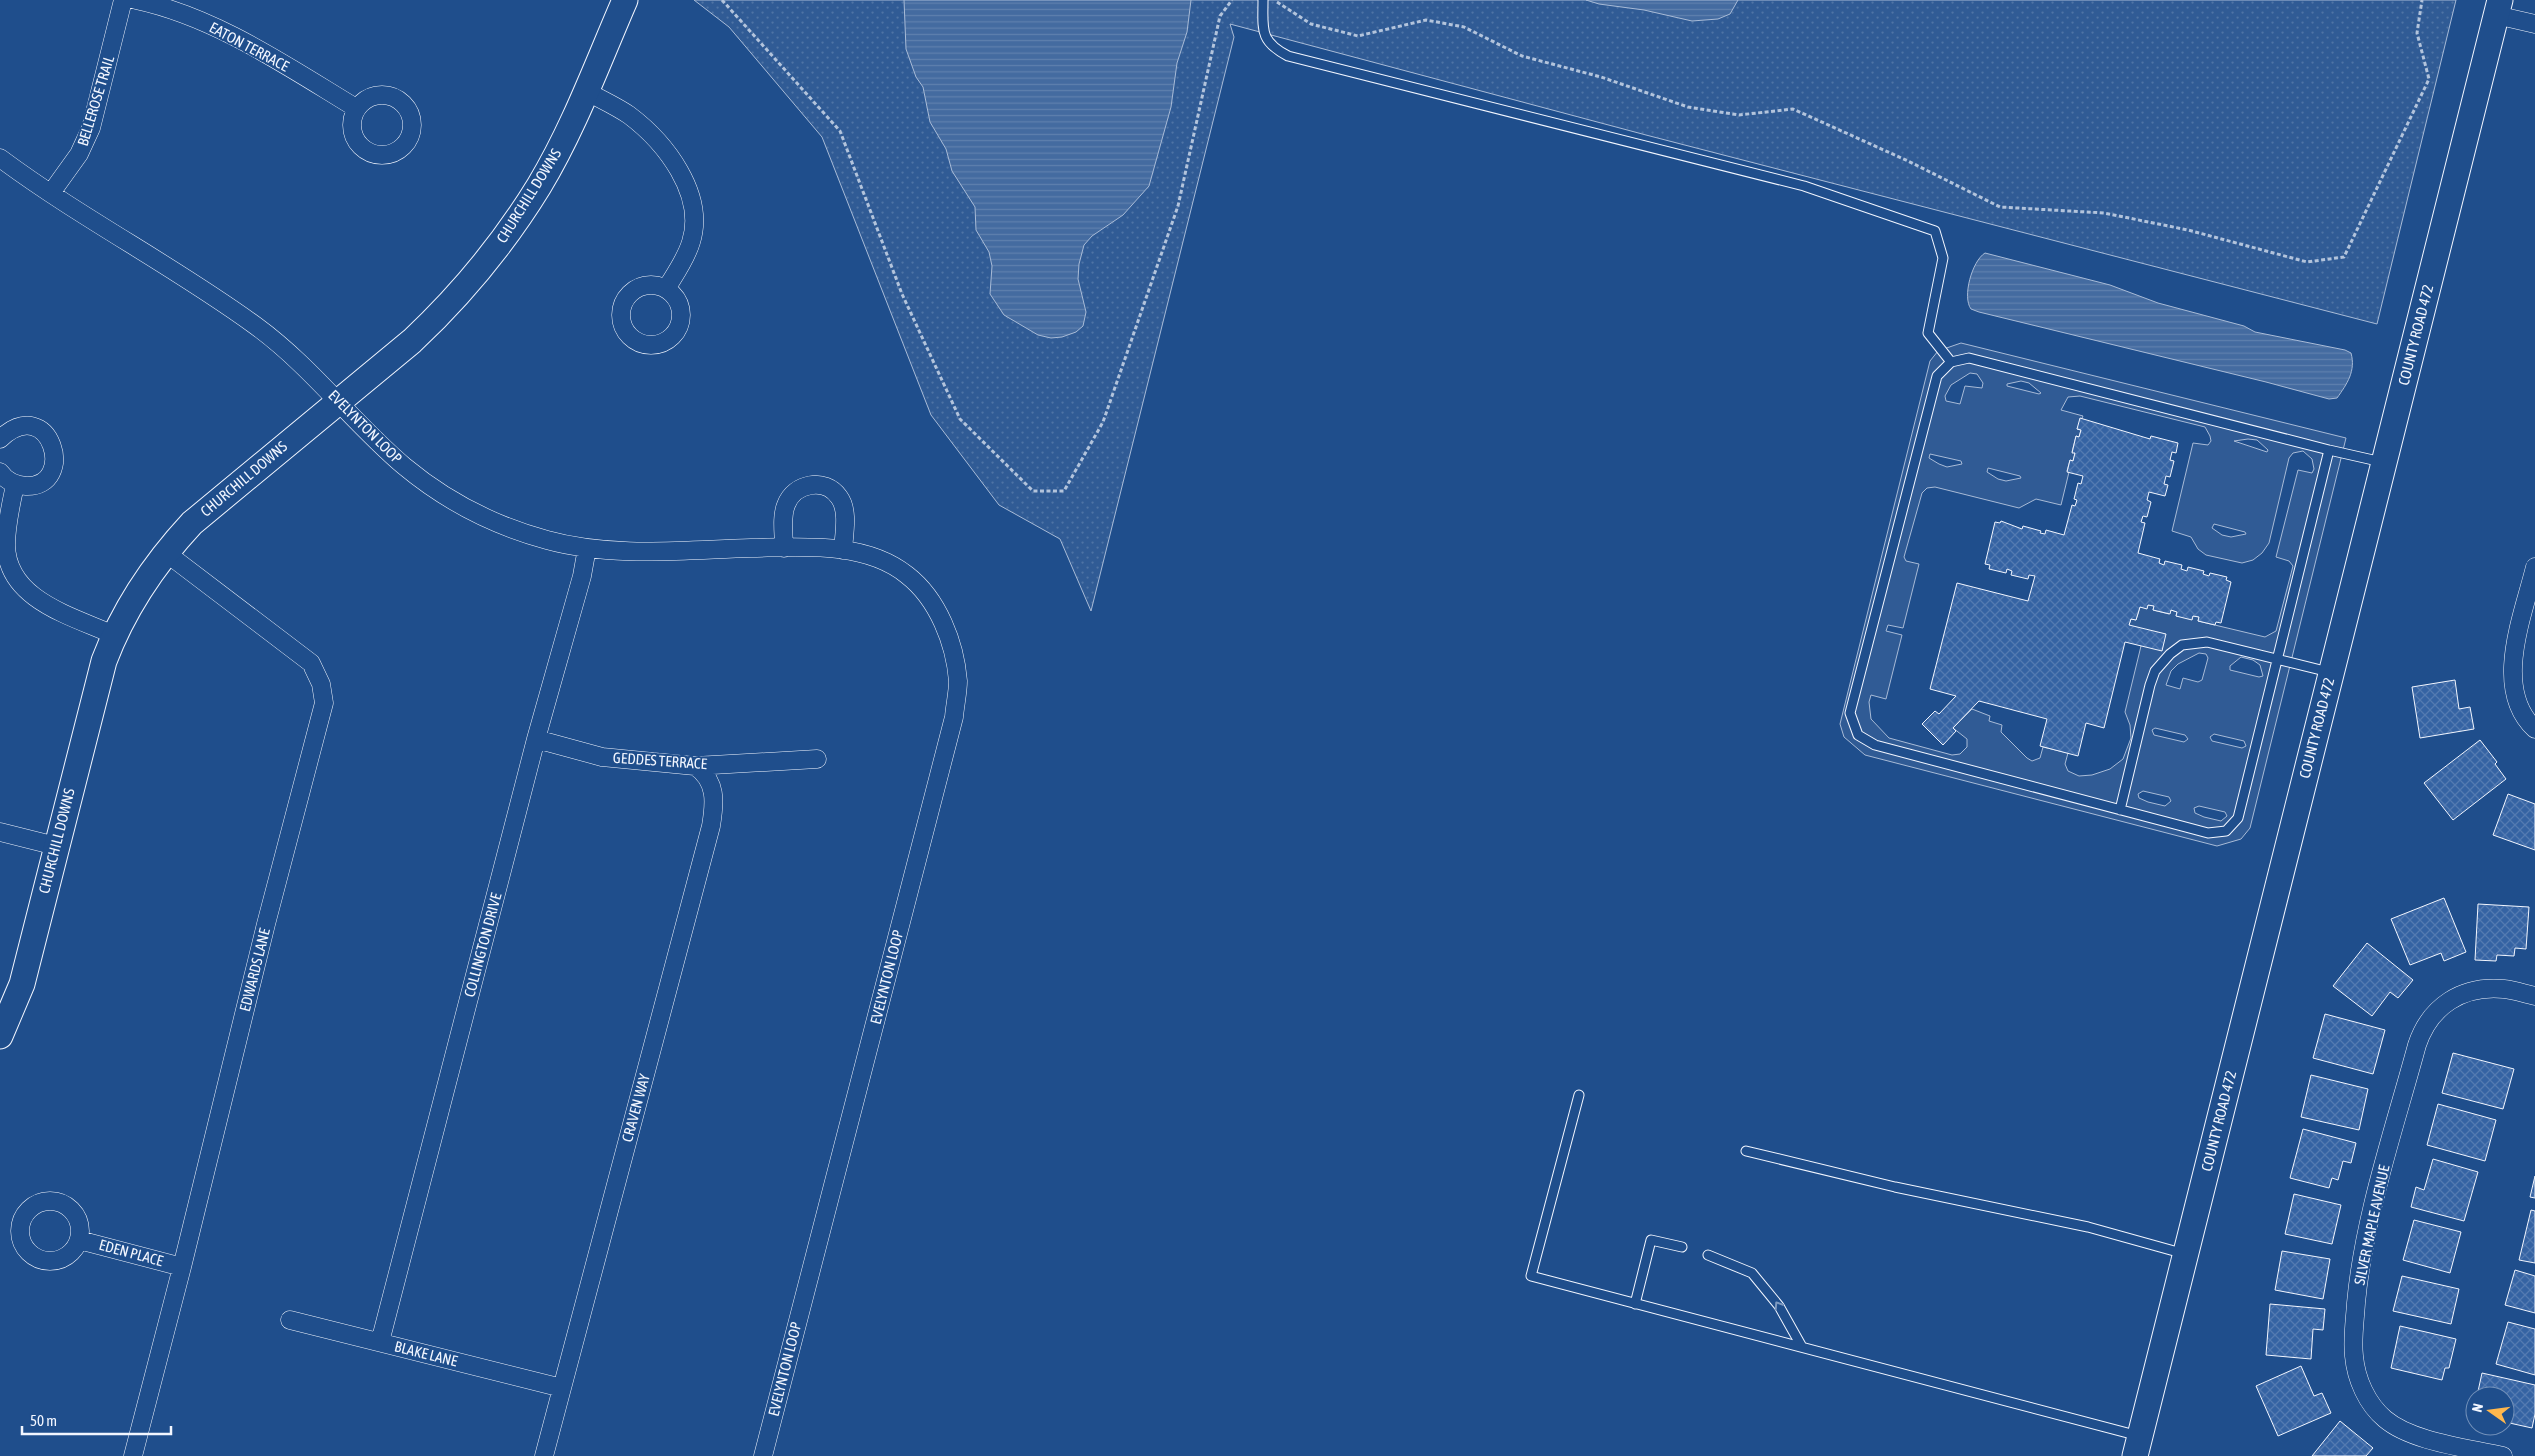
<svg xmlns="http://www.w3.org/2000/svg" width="2535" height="1456" viewBox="0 0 2535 1456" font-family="'Asap Condensed',sans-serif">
  <defs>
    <pattern id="grass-dots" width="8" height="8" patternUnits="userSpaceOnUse" patternTransform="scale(1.25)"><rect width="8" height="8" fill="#305b95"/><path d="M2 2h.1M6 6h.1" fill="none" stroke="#4e73a5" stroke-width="1.8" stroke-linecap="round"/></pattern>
    <pattern id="water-rules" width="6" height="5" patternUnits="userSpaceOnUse" patternTransform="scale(1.25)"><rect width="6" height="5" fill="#446ba0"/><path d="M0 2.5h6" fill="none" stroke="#5f81ae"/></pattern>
    <pattern id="building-cross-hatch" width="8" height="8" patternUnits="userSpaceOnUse" patternTransform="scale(1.25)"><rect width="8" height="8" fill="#3563a3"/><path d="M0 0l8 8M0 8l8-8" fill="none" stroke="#537ab1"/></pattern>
  </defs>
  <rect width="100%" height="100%" fill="#1f4e8c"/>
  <path fill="url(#grass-dots)" stroke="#a8bbd7" d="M694,0H2456L2377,324L1646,135L1230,24L1234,37L1091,611L1060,539L999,505L931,415L822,137L729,27Z"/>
  <path fill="#305b95" stroke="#a8bbd7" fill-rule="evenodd" d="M1961,343L2346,438L2250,828L2241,839L2217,846L1865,755L1844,737L1840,724L1930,361L1938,351ZM1970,373L1977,374L1983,383L1982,388L1965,386L1960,404L1946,401L1945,396L1951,385ZM2021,381L2029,383L2041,393L2039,394L2007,386V384ZM2080,396L2205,427L2210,436L2211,441L2208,445L2193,443L2172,531L2191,537L2198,549L2206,555L2242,563L2253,560L2262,553L2269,543L2289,458L2293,453L2303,451L2312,459L2314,469L2312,473L2298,470L2276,557L2289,561L2293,566L2276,631L2265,637L2198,621L2199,617L2193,616H2176L2177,612L2171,610L2169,614L2153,610L2154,606L2148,605L2147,608L2140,607L2136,620L2131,619L2129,625L2141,646L2125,712L2130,725L2131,738L2123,759L2110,769L2092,775L2079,776L2068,771L2065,764L2068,753L2043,747L2040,758L2032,761L2027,758L2001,732L2002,725L1989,721L1990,716L1972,709L1953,728L1967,739V747L1960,754L1952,755L1889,738L1871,719L1869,702L1871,695L1886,699L1902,635L1886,631L1888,625L1903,628L1919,564L1906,561L1904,557L1922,493L1927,488L1935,487L2019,508L2036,499L2061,505L2069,472L2067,471L2070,460L2073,461L2075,453L2072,452L2076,436L2079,437L2081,430L2077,429L2083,416L2061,410L2068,397ZM2248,439L2257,440L2268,450L2267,452L2234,441ZM1930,454L1961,461L1962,464L1947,467L1939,464L1929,458ZM1988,468L2020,476L2021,478L2006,481L1998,479L1987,472ZM2214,524L2245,532L2246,534L2231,537L2222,535L2212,528ZM2199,653L2206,654L2208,658L2202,680L2198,682L2183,678L2180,689L2166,685L2171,671L2178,664ZM2241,657L2253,660L2260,665L2263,676L2259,677L2230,670V666ZM2155,728L2185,735L2188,739L2184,742L2154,735L2152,730ZM2214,734L2244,741L2246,746L2242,748L2212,741L2210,737ZM2143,791L2169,797L2171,801L2165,806L2148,802L2139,798L2138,794ZM2199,806L2225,812L2227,816L2221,821L2204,817L2195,813L2194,808Z"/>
  <path fill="url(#water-rules)" stroke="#a8bbd7" d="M904,0H1191L1187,32L1177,63L1171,107L1149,186L1123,215L1092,236L1084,245L1079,264L1078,279L1086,312L1083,326L1076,332L1062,337L1051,338L1038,335L1004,315L990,294L992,266L989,252L976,230L975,207L952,171L946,149L930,122L923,87L916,77L906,49Z
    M1586,0H1738L1730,14L1718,19L1692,21L1644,10L1599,4Z
    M1985,253L2110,285L2158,303L2244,326L2255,332L2345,350L2351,353C2356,371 2347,384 2337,398L2329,399L2266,382L1979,312L1971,309C1962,297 1972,261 1985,253Z"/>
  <path fill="url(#building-cross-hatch)" stroke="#f2f6ff" d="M2080,418L2150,439L2151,436L2178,443L2176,453L2172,452L2170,460L2174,461L2170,477L2166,476L2164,484L2168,485L2165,496L2149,492L2147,500L2151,502L2147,517L2143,516L2141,522L2145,523L2138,553L2160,559L2159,563L2164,565L2165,561L2182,565L2181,569L2187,571L2188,567L2204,571L2203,574L2209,576L2210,573L2227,577L2226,580L2231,582L2221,623L2216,622L2215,625L2198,621L2199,617L2193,616L2192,620L2176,616L2177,612L2171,610L2170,614L2153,610L2154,606L2148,605L2147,609L2140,607L2136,620L2131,619L2129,625L2166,634L2162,651L2125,642L2104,728L2086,723L2078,756L2040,746L2047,719L1979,701L1953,728L1956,731L1943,745L1922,724L1935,711L1939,714L1956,696L1930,689L1957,583L2028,601L2035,576L2029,575L2028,579L2011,575L2012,571L2007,569L2006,573L1989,569L1990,565L1985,564L1995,522L2000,523L2001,521L2022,529L2023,526L2041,531L2040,533L2045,534L2046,530L2064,535L2072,505L2075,506L2077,500L2074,499L2078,483L2081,484L2083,476L2067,472L2070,460L2073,461L2075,453H2072L2076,436L2079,437L2081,430L2077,429Z
    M2455,680L2459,709L2470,707L2474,729L2420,738L2412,687Z
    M2480,740L2497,762L2495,764L2506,779L2453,820L2424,783Z
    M2508,794L2535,804V850L2493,835Z
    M2444,898L2466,952L2444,961L2441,953L2410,965L2391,919Z
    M2478,904L2529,907L2526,949L2515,948L2514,956L2497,955L2496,961L2475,960Z
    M2367,943L2413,980L2398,998L2390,992L2372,1016L2333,986Z
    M2325,1014L2385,1030L2373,1074L2313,1058Z
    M2453,1053L2514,1069L2503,1109L2442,1093Z
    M2311,1075L2368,1089L2359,1130L2301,1117Z
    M2438,1104L2496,1120L2485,1161L2427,1145Z
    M2303,1129L2356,1143L2351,1163L2343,1161L2338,1180L2332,1178L2329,1188L2290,1178Z
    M2433,1159L2478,1172L2464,1221L2411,1207L2416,1187L2424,1190Z
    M2535,1176V1198L2530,1197Z
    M2294,1194L2341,1205L2332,1244L2285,1234Z
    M2531,1210L2535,1211V1263L2519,1260Z
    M2414,1220L2461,1232L2450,1273L2403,1260Z
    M2282,1251L2330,1259L2323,1299L2275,1290Z
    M2515,1270L2535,1276V1313L2505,1305Z
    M2402,1276L2459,1289L2451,1324L2393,1311Z
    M2270,1304L2325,1309L2323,1330L2313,1329L2311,1359L2266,1355Z
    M2508,1322L2535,1329V1375L2496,1364Z
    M2400,1326L2456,1339L2449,1368H2445L2442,1380L2391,1368Z
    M2301,1366L2314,1396L2322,1393L2331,1413L2278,1436L2256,1386Z
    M2482,1373L2535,1385V1414L2532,1428L2505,1422V1396H2477Z
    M2340,1421L2373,1448L2366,1456H2312Z"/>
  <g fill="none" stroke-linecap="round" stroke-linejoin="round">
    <defs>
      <path id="lane" d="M1263,0C1263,29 1259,41 1288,56L1804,186L1935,231L1943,258L1928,333L1951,362
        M2329,450L2238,818L2226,831L2208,833L2178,825L1875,745L1858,735L1850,713L1937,376L1951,362L1969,358L2329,450L2382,462
        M2120,810L2150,685L2155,671L2170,654L2182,645L2207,642L2329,672
        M1579,1095L1531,1276L2139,1436
        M1746,1151L1895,1187L2088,1227L2185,1254
        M1708,1255L1752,1273L1779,1306L1802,1347
        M1635,1304L1651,1240L1682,1247"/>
      <path id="street" d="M136,0C216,17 288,67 356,108
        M2496,15L2535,24
        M586,91C600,99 616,106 629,115C665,142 706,194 691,242C686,259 675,274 666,289
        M352 125a30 30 0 1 1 60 0a30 30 0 1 1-60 0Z
        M0,158C82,219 174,266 256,326C312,367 352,422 404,466C446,501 495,526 547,540C612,558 684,550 751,548C801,547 865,541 907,575C938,599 955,643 958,681C958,692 955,705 954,717L763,1456
        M51,193L79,154L91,128L123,0
        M621 315a30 30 0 1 1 60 0a30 30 0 1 1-60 0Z
        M0,439C51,391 78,488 26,486C15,485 6,481 0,472
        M15,485C11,504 6,525 6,545C7,600 72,616 114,635
        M784,548C784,535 781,517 786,505C794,483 825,477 839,497C849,510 844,534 843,550
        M2535,567C2523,616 2492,689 2535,729
        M536,739L602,757L695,766L817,759
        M0,832L56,846
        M20 1231a30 30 0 1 1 60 0a30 30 0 1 1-60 0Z
        M79,1240L182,1267
        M290,1320L562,1388
        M380,1342L536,739L582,576L587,548
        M133,1456L182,1267L266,924L324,703L321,684L311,663L165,552
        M544,1456L711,826C715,802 717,781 695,766
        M2503,1456C2469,1448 2412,1442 2385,1419C2367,1404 2356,1379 2354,1356C2352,1339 2355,1320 2356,1303C2364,1216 2394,1130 2417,1045C2430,1006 2462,985 2504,989C2515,990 2525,994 2535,996"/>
      <path id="secondary" d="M0,1036L22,984L104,661C124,608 153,565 192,523L412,341C461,295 504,243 539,186C574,128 598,62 625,0
        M2135,1456L2500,0"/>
    </defs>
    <use href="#lane" stroke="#f2f6ff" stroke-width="11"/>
    <use href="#street" stroke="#f2f6ff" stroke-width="19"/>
    <use href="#secondary" stroke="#f2f6ff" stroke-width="27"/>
    <path stroke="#b3c4dc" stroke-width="3" stroke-dasharray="4 2.5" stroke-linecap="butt" d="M722,0L840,131L902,294L960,419L1033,491H1064L1103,422L1178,206L1220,16L1232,0
      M1277,2L1311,24L1358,36L1426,20L1464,27L1522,56L1601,77L1688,107L1739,115L1793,109L1908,161L2000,207L2104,213L2188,230L2307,262L2344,257L2429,79L2417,33L2422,0"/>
    <use href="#lane" stroke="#1f4e8c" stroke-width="9"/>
    <use href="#street" stroke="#1f4e8c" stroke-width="18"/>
    <use href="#secondary" stroke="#1f4e8c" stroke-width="25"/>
  </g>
  <defs><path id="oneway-chevron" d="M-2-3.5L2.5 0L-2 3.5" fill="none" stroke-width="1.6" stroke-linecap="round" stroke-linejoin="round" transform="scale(1.25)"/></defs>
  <use stroke="#7e9ac0" href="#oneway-chevron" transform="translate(1778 1305) rotate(-123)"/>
  <g text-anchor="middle" stroke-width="4" stroke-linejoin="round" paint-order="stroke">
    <g font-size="15" fill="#f2f6ff" stroke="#1f4e8c">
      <text transform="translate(249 47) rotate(28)" y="5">EATON TERRACE</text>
      <text transform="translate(96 101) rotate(-73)" y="5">BELLEROSE TRAIL</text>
      <text transform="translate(529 196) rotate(-58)" y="5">CHURCHILL DOWNS</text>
      <text transform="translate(2416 335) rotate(-76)" y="5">COUNTY ROAD 472</text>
      <text transform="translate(365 427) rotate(45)" y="5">EVELYNTON LOOP</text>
      <text transform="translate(244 479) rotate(-40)" y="5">CHURCHILL DOWNS</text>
      <text transform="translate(2317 728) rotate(-76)" y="5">COUNTY ROAD 472</text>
      <text transform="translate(660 761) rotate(4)" y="5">GEDDES TERRACE</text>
      <text transform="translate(57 841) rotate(-76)" y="5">CHURCHILL DOWNS</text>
      <text transform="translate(483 945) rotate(-75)" y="5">COLLINGTON DRIVE</text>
      <text transform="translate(255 970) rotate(-76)" y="5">EDWARDS LANE</text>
      <text transform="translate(887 977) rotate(-76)" y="5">EVELYNTON LOOP</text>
      <text transform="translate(636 1108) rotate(-75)" y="5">CRAVEN WAY</text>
      <text transform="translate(2219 1121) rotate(-76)" y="5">COUNTY ROAD 472</text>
      <text transform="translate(2372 1225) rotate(-78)" y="5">SILVER MAPLE AVENUE</text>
      <text transform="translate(131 1253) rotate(15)" y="5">EDEN PLACE</text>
      <text transform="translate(426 1354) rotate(14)" y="5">BLAKE LANE</text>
      <text transform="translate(785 1369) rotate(-76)" y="5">EVELYNTON LOOP</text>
    </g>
  </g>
  <g transform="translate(2490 1411) rotate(284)"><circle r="24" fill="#1f4e8c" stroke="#7391ba"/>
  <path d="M0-4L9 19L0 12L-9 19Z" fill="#ffb74d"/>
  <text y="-8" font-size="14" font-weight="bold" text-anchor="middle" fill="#f2f6ff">N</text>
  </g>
  <path d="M22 1426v8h149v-8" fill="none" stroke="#f2f6ff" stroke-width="2.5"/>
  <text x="30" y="1426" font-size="15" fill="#f2f6ff" stroke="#1f4e8c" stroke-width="4" paint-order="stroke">50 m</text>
</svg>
